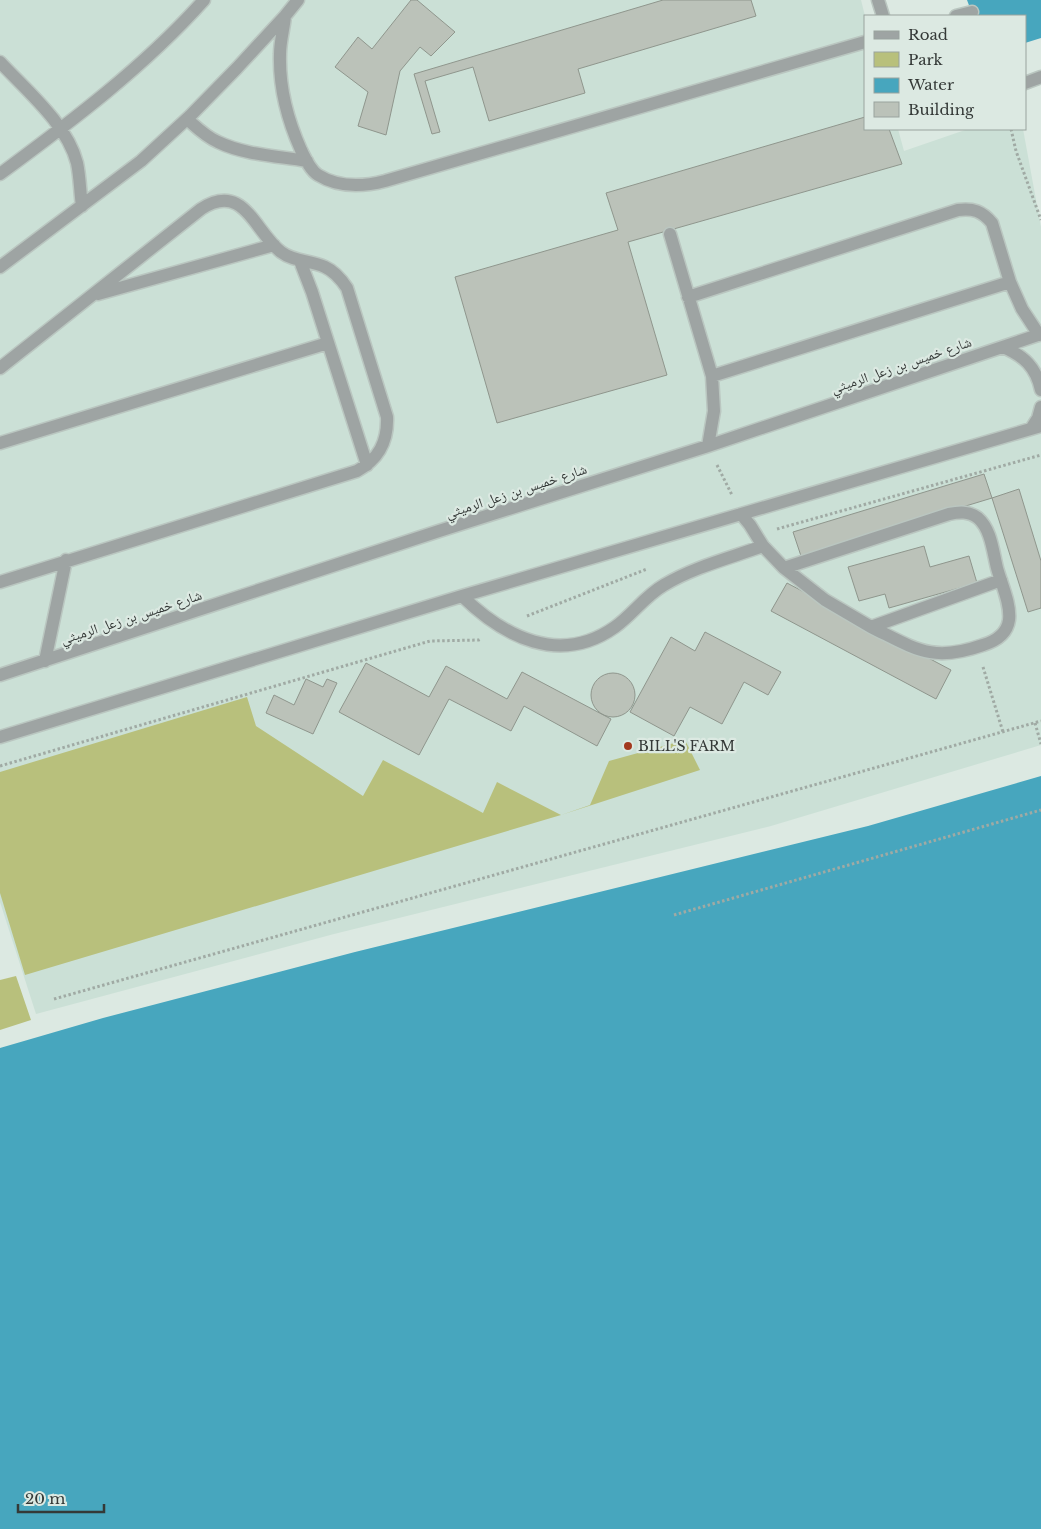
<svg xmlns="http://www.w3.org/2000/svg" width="1041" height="1529" viewBox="0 0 1041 1529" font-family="'Libre Baskerville','Noto Naskh Arabic',serif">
  <rect width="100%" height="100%" fill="#dce9e2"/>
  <path fill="#cbe0d6" d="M0,0H861L865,16V129H898L904,151L968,129H1023L1041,227V745L771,826L334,934L36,1014L0,902Z"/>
  <path fill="#b8c07c" d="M247,697L256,726L363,796L383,760L483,813L497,782L561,815L590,805L609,761L685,740L700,770L561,815L25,975L0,893V772Z
    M16,976L31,1020L0,1030V980Z"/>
  <path fill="#47a6be" d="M967,0H1041V38L1025,43V16H973Z
    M1041,776V1529H0V1048L103,1018L355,952L868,826Z"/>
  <path fill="#bbc2b9" stroke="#8f968d" d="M411,0H417L455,32L431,56L420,47L400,71L386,135L358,126L368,92L335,67L358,37L372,49Z
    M663,0H751L756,16L578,69L585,93L489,121L473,67L425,81L440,132L432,134L414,74Z
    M865,117V129H889L902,164L628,242L667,375L497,423L455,277L618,230L606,193Z
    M984,474L992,498L801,556L793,532Z
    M1019,489L1041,561V608L1028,612L992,498Z
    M924,546L930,567L969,556L977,583L889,608L885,594L859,601L848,567Z
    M787,583L951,670L936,699L771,611Z
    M705,632L781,672L768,695L744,682L722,724L690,707L674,736L630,712L671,637L695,651Z
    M366,663L429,697L446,666L507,699L522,672L611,719L597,746L524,706L511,731L449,699L419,755L339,712Z
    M591 695a22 22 0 1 1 44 0a22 22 0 1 1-44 0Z
    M306,679L323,687L327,679L337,683L313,734L266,713L274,695L294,705Z"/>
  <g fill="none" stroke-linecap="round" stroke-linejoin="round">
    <defs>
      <path id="minor" d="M878,0L883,16
        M285,16C284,28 280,41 280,54C279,88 287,119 301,150C305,158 310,170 318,175C339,188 362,187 385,181L865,42
        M956,16L972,12
        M0,62C27,91 67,124 77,163C80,177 80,192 82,206
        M1025,83L1041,77
        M187,119C196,127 206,137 218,142C245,155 278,156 307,161
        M0,174C72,121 144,67 204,0
        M670,234L712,376L714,411L708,446
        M300,261L312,292L367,465
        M0,267L141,161L190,116L237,68L285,16L298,0
        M98,294L274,245
        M688,297L958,210C973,208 982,211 992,223L1010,282L1022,309L1039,335
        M1003,347C1024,356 1036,367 1041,390
        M0,368L201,209C244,181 254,231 281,252C294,262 310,260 325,267C334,271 341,279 347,288L387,417C388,442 379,459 357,471L0,582
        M712,376L1010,282
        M1031,429L1038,418L1041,407
        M0,443L328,343
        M741,514L750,525L763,546L784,568
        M462,596C504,637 560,666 615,627C633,614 645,596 664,585C694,567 730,558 763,546
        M871,627C916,649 932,663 983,645C996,641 1007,634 1009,620C1011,604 1001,583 997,568C993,552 991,529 978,518C969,511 959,512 949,514L784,568L825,600L871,627L1001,580
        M45,661L66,560
        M0,675L439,531L708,446L1041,334
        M0,737L462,596L1041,426"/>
    </defs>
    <use href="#minor" stroke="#bac6c0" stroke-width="15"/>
    <path stroke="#a0aaa4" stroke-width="3" stroke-dasharray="2.5 2.5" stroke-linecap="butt" d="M1011,129L1016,151L1041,220
      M717,465L732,495
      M777,529L1041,455
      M527,616L647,569
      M983,667L1003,732
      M1035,723L1041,744
      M0,766L430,641L479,640L481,639
      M674,915L1041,810
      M54,999L1041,721"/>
    <use href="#minor" stroke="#9ea4a3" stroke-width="12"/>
  </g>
  <circle fill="#a2391e" stroke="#dce9e2" stroke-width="2" cx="628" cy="746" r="5"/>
  <g text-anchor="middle" stroke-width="4.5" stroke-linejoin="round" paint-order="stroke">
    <g font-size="14" fill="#343937" stroke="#dce9e2">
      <text transform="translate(901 365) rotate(-19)" y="5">شارع خميس بن زعل الرميثي</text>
      <text transform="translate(516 491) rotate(-18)" y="5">شارع خميس بن زعل الرميثي</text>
      <text transform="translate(131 617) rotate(-18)" y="5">شارع خميس بن زعل الرميثي</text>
    </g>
    <g font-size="14" fill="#343937" stroke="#dce9e2" text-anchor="start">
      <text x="638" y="751">BILL'S FARM</text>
    </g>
  </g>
  <rect x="864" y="15" width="162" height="115" fill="#dce9e2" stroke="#99a39e"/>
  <rect x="874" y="31" width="25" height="8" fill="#9ea4a3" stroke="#99a39e"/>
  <text x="908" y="40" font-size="15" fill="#343937">Road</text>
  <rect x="874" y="52" width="25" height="15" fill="#b8c07c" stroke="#99a39e"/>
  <text x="908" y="65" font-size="15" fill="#343937">Park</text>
  <rect x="874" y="78" width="25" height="15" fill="#47a6be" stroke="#99a39e"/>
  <text x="908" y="90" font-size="15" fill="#343937">Water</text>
  <rect x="874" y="102" width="25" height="15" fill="#bbc2b9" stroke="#99a39e"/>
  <text x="908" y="115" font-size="15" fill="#343937">Building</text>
  <path d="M18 1504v8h86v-8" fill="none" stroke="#343937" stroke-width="2.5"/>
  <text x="25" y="1504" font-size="15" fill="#343937" stroke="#dce9e2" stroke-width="4" paint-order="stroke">20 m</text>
</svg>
